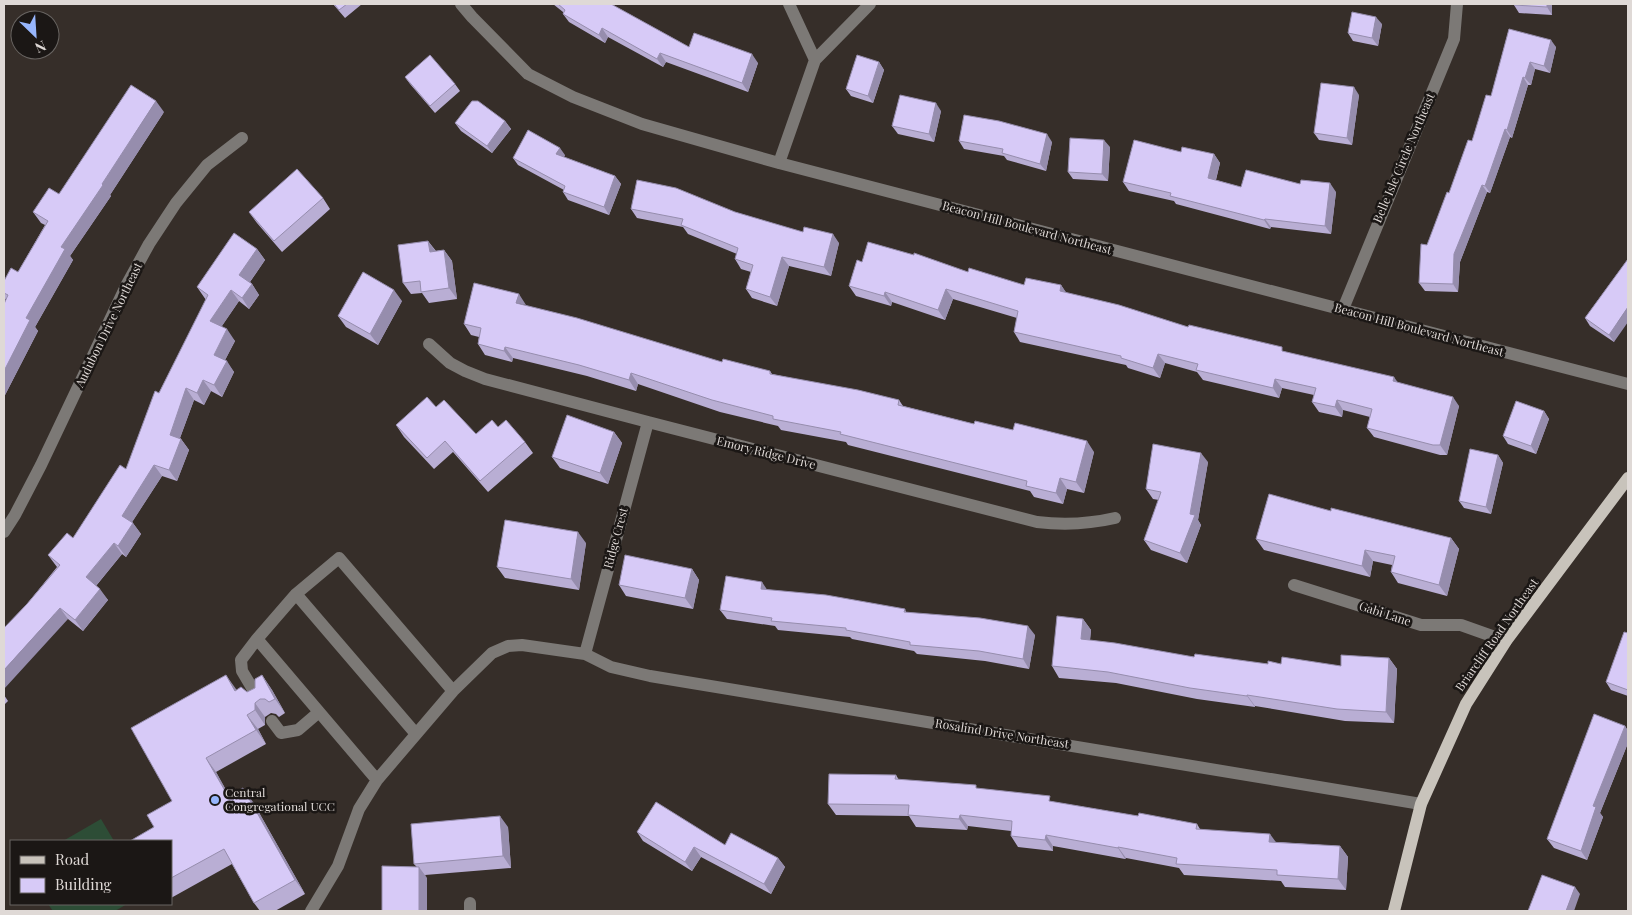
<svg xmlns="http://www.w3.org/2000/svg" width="1632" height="915" viewBox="0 0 1632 915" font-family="'Playfair Display',serif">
  <rect width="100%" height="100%" fill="#362e29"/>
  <path fill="#2d4d36" d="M101,819L114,841H63Z
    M48,904H127L115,911H53Z"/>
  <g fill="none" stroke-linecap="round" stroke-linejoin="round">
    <path stroke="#7c7976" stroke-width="12" d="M461,4L472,17L528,74L573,97L642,124L779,163L1628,384
      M789,4L815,60
      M779,163L815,60L870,4
      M1343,309L1454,39L1457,4
      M429,344L450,363L465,371L485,379L648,422L1037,522C1063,525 1089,524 1115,518
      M4,532L15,515L41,465L126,286L149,244L176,203L207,165L242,138
      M1294,585L1421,625H1461L1506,641
      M296,594L339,558L453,691
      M257,639L241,660L242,671L258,698
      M585,654L648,422
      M272,721L281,733L298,730L319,712
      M377,780L257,639L296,594L416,734
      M311,911L338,866L359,809L377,780L453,691L492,653L508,646L522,645L585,654L611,667L650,676L1421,804
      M470,911V903"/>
    <path stroke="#c8c3bb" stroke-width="12" d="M1394,911L1421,804L1466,704L1506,641L1628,478"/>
  </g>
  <path fill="#b9aed4" d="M333,4H362L345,18Z
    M553,4H611L689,47L758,63L748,92L666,62L663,67L608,37L605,43L569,22L563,14V12Z
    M1514,4H1552V15L1519,13L1514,5Z
    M1382,24L1378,46L1353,41L1348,33Z
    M1509,29L1556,47L1550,73L1535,69L1531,85H1528L1512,138L1510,137L1490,193L1487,192L1460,262L1458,292L1425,291L1419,283L1427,245L1491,96Z
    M879,62L884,70L873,103L851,96L846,89Z
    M405,77L455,84L460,91L435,113L410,84Z
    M1359,95L1352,145L1319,140L1314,133Z
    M941,111L934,142L898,134L892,126Z
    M164,112L110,195L111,196L70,256L73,260L35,327L38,331L4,397V304L6,300L4,297V281L18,272L45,225L41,223L33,212L59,194Z
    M505,121L511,129L492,153L461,131L455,123Z
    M959,141L1052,142L1046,171L1007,160L1004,156L964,149Z
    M1110,147L1108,181L1073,179L1068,172Z
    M1181,152L1214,154L1220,163L1216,180L1241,187L1300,184L1336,192L1331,234L1271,227L1270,229L1176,204L1174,201L1129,191L1123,182Z
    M565,155L564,157L615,176L621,184L609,215L568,200L563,192L564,190L518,165L513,158Z
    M323,198L330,209L282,252L257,223L249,212Z
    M631,209L735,212L839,243L831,276L789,266L777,306L752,298L746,289L751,272L741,269L735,259L737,254L688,234L683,227L637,218Z
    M428,241L436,251L444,250L452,261L457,299L429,303L422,293L411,294L403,283Z
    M257,249L265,260L250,282L252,284L259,295L249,309L239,301L221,327L235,341L225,360L234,372L222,397L211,391L204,405L194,400L180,438L181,439L189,450L177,481L162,476L132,522L141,534L126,557L122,554L96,586L108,600L83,631L68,619L27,604L57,567L48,555L73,538L126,469L159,393L206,300L197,287Z
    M1628,259L1614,342L1590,326L1585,318Z
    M862,262L968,272L1024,285H1061L1066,293L1188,327L1286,352L1398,383L1459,406L1447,455H1440L1374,437L1367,428L1370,417L1343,410L1342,417L1319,412L1312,402L1314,395L1282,388L1279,398L1203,380L1197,372L1165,363L1160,378L1128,368L1126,365L1020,342L1014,332L1017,318L953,299L945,320L892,302L891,306L856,296L849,286Z
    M402,301L378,345L346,327L338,316Z
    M464,324L722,362L770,371L772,374L899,400L903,406L974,424L1094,452L1084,493L1067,489L1063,504L1034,497L1030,491L848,445L846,442L781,430L778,426L720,412L638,384L636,391L587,376L513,358L512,362L485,355L478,344L479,337L471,335Z
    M436,407L476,434L498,427L525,442L533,453L488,492L453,452L434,469L404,437L396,425Z
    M1544,411L1549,419L1536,454L1508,444L1503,436Z
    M614,432L622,443L608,484L560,468L552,457Z
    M1498,455L1503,463L1491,514L1464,508L1459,501Z
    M1208,462L1198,520L1201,525L1187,563L1151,550L1144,540L1159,500L1153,499L1146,489Z
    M1331,511L1451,538L1459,549L1447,596L1398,583L1391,572L1392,565L1373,561L1370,577L1264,550L1256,539Z
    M586,543L579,590L505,578L497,567Z
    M692,569L699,580L693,609L626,596L619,585Z
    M767,590L905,609L906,612L1035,635L1029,669L985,661L917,654L914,651L852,639L850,637L778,630L775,626L727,619L720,610Z
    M1083,619L1091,630L1090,640L1194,657L1268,664H1281L1341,666L1389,658L1397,669L1394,723L1345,721L1255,706V707L1197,699L1116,683L1059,678L1052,666Z
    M1628,633V696L1611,690L1606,682Z
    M262,675L272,690L285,713L279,717L276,714L271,713L265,717V725L258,729L266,744L216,772L229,796L253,802L305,894L275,911H260L254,903L232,864L171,898V841L154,827L172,801L236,690L247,692L255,688Z
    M4,695L8,701L4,705Z
    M1625,726L1628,731V743L1600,813L1603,817L1587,860L1554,848L1547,839Z
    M896,775L899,780L978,789L1138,816L1197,824L1200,829L1276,842L1340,846L1348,857L1346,890L1285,887L1281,881L1184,875L1179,868L1126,858L1125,859L1053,846V851L1018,847L1011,836V831L968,826L967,830L916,827L909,816L836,815L828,804Z
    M508,827L511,868L425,875L427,878L414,864Z
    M637,832L725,845L778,858L785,867L771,894L701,857L692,871L643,841Z"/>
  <path fill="#968dad" d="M1547,4H1552V15L1547,7Z
    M1376,17L1382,24L1378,46L1372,38Z
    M602,28L608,37L605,43L599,35Z
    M1551,40L1556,47L1550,73L1544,66Z
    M660,53L666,62L663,67L657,59Z
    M752,54L758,63L748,92L742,83Z
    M879,62L884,70L873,103L868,96Z
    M1530,62L1535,69L1531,85L1525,78Z
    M1523,77L1528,85L1512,138L1507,130Z
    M1354,87L1359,95L1352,145L1347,138Z
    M156,101L164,112L110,195L111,196L70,256L73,260L35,327L38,331L4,397V371L26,318L61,247Z
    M936,103L941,111L934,142L929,134Z
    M505,121L511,129L492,153L487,146Z
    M1505,129L1510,137L1490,193L1485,186Z
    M1047,134L1052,142L1046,171L1040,164Z
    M1104,140L1110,147L1108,181L1102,174Z
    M560,148L565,155L561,162L556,154Z
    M1214,154L1220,163L1214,187L1208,178Z
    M615,176L621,184L609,215L604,207Z
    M1330,183L1336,192L1331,234L1325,226Z
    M1482,185L1487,192L1460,262L1458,292L1453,284L1454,254Z
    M1265,219L1271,227L1270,229L1264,220Z
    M833,234L839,243L831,276L824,267Z
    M428,241L436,252H430Z
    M257,249L265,260L247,286L239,275Z
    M444,250L452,261L457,299L449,288Z
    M782,257L789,266L777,306L770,297Z
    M252,284L259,295L249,309L242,298Z
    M1061,285L1068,295L1060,291Z
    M946,289L953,299L945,320L938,310Z
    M231,290L239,301L218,332L210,321Z
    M394,290L402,301L378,345L370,334Z
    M885,292L892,302L891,306L884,296Z
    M519,294L526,305L516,303Z
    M1628,307V322L1614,342L1609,335Z
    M227,329L235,341L222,366L214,355Z
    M505,347L513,358L512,362L504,351Z
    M1158,354L1165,363L1160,378L1153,368Z
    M227,361L234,372L222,397L214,385Z
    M631,373L638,384L636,391L629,380Z
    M1394,377L1401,387L1393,381Z
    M1275,379L1282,388L1279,398L1273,388Z
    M203,380L211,391L204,405L197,393Z
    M186,388L194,400L177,446L170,435Z
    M1453,397L1459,406L1447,455L1440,445Z
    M1337,400L1343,410L1342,417L1335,407Z
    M1544,411L1549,419L1536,454L1531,446Z
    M614,432L622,443L608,484L600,473Z
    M181,439L189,450L177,481L169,470Z
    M1087,441L1094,452L1084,493L1076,482Z
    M1201,453L1208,462L1198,520L1201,525L1187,563L1180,553L1190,514Z
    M1498,455L1503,463L1491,514L1486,507Z
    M154,465L162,476L129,527L122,516Z
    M1060,478L1067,489L1063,504L1056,493Z
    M133,523L141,534L126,557L118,546Z
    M578,532L586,543L579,590L571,579Z
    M1451,538L1459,549L1447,596L1439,585Z
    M114,543L122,554L94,588L86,577Z
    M1365,550L1373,561L1370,577L1362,566Z
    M692,569L699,580L693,609L685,598Z
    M762,582L768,591L761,589Z
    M100,589L108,600L83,631L75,620Z
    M60,608L68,619L4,689V670Z
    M1083,619L1091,630L1089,650L1081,639Z
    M1028,626L1035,635L1029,669L1023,659Z
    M1389,658L1397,669L1394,723L1386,712Z
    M226,675L236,689L245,705L235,691Z
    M262,675L272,690L285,713L275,699Z
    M1247,695L1255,706V707L1247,696Z
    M255,703L265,717V725L255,710Z
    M247,715L258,729L266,744L256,730Z
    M1625,726L1628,731V743L1600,813L1603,817L1587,860L1581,851L1593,806Z
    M206,758L216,772L238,811L228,796Z
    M243,788L253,802L305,894L295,880Z
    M960,815L968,826L967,830L959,819Z
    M500,816L508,827L511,868L503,856Z
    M1270,834L1278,845L1269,842Z
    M1046,835L1053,846V851L1045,840Z
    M1340,846L1348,857L1346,890L1338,879Z
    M694,847L701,857L692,871L685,862Z
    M1118,847L1126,858L1125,859L1118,848Z
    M778,858L785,867L771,894L764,884Z
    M419,867L427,878V911H419Z
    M1575,887L1580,894L1574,911H1566Z"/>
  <path fill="#d7caf7" stroke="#968dad" d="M334,4H347L339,10Z
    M558,4H611L689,47L694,33L752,54L742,83L660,53L657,59L602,28L599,35L563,14L565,10Z
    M1514,4H1547V7L1514,5Z
    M1352,12L1376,17L1372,38L1348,33Z
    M1509,29L1551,40L1544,66L1530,62L1525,78L1523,77L1507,130L1505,129L1485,186L1482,185L1454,254L1453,284L1419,283L1421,244L1427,245L1447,192L1449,193L1468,140L1472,141L1486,95L1491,96Z
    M430,55L455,84L430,106L405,77Z
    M857,55L879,62L868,96L846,89Z
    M1321,83L1354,87L1347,138L1314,133Z
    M131,85L156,101L102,184L103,185L61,247L65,249L26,318L30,320L4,371V304L8,295L4,293V281L11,268L18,272L48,221L33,212L49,188L59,194Z
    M900,95L936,103L929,134L892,126Z
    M472,101H478L505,121L487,146L455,123Z
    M964,115L999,121L1047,134L1040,164L1002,153L1003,149L959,141Z
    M528,130L560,148L556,154L615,176L604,207L563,192L565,186L513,158Z
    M1070,138L1104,140L1102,174L1068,172Z
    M1134,140L1181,152L1182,147L1214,154L1208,178L1241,187L1246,170L1300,184L1301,180L1330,183L1325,226L1265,219L1264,220L1170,196L1171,193L1123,182Z
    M297,169L323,198L274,241L249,212Z
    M637,180L676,188L735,212L803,232L804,227L833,234L824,267L782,257L770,297L746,289L753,265L735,259L738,248L681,225L683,219L631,209Z
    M234,233L257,249L239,275L252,284L242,298L231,290L210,321L227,329L214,355L227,361L214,385L203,380L197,393L186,388L170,435L181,439L169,470L154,465L122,516L133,523L118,546L114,543L86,577L100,589L75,620L60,608L4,670V628L27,604L60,565L48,555L67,533L73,538L120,465L126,469L155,391L159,393L208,295L197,287Z
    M428,241L430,252L444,250L449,288L421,292L420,281L403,283L398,245Z
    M868,242L914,255V253L968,272L969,268L1024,285L1026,278L1061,285L1060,291L1119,305L1188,327L1189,325L1282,347V351L1394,377L1393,381L1453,397L1440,445H1433L1367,428L1372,409L1337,400L1335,407L1312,402L1316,388L1275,379L1273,388L1196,370L1198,364L1158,354L1153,368L1121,358V356L1014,332L1018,311L946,289L938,310L885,292L884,296L849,286L857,260L862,262Z
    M1628,259V307L1609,335L1585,318Z
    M363,272L394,290L370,334L338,316Z
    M474,283L519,294L516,303L577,318L722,362L723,359L770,371V374L858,390L899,400L898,405L974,424L975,421L1013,430L1015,423L1087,441L1076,482L1060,478L1056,493L1026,486L1027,481L840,434L841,432L773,419V416L712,400L631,373L629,380L579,365L505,347L504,351L478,344L481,328L464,324Z
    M427,397L436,407L444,400L476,434L492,420L498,427L506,420L525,442L480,481L445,441L427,458L396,425Z
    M1516,401L1544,411L1531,446L1503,436Z
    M567,415L614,432L600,473L552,457Z
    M1153,444L1201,453L1190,514L1195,515L1180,553L1144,540L1161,492L1146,489Z
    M1470,449L1498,455L1486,507L1459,501Z
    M1269,494L1331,511V508L1451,538L1439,585L1391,572L1395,556L1365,550L1362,566L1256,539Z
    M505,520L578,532L571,579L497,567Z
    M625,555L692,569L685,598L619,585Z
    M726,576L762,582L761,589L826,595L905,609L904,612L980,618L1028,626L1023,659L979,651L910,645V642L846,630V628L771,621L772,618L720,610Z
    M1057,616L1083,619L1081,639L1115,643L1194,657L1195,654L1268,664V661L1281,664L1282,657L1341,666V655L1389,658L1386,712L1337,709L1247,695V696L1190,688L1108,672L1052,666Z
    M1624,632L1628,633V690L1606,682Z
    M226,675L235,691L241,687L247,692L255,688V679L262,675L275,699L269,702L265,699H260L255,703V710L247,715L256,730L206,758L228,796L243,788L295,880L254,903L224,849L171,878V841H130L154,827L147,815L172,801L131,728Z
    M1594,714L1625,726L1593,806L1596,807L1581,851L1547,839Z
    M829,774L896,775L895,779L976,785V788L1050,796L1049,801L1138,816L1139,813L1197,824L1196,829L1270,834L1269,842L1340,846L1338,879L1277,875V870L1176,864L1177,858L1118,847V848L1046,835L1045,840L1011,836L1012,821L960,815L959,819L908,815L909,805L828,804Z
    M656,802L725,845L731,833L778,858L764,884L694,847L685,862L637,832Z
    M500,816L503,856L414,864L411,824Z
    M382,866L419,867V911H382Z
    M1542,875L1575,887L1566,911H1528Z"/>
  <circle fill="#97b6fd" stroke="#1b1715" stroke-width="2" cx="215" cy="800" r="5"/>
  <g text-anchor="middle" stroke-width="5" stroke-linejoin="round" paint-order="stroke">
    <g font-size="12" fill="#dfd9d6" stroke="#1b1715">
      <text transform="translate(1404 158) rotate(-67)" y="4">Belle Isle Circle Northeast</text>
      <text transform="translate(1027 228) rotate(15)" y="4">Beacon Hill Boulevard Northeast</text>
      <text transform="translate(109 325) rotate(-64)" y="4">Audubon Drive Northeast</text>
      <text transform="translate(1419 330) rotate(15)" y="4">Beacon Hill Boulevard Northeast</text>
      <text transform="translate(766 453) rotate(14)" y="4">Emory Ridge Drive</text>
      <text transform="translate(616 538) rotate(-75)" y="4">Ridge Crest</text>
      <text transform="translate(1385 614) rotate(18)" y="4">Gabi Lane</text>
      <text transform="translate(1497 635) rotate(-55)" y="4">Briarcliff Road Northeast</text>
      <text transform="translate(1002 734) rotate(9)" y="4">Rosalind Drive Northeast</text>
    </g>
    <g font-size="12" fill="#dfd9d6" stroke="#1b1715" text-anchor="start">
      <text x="225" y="797">Central<tspan x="225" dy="14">Congregational UCC</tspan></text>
    </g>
  </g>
  <rect width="1632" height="915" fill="none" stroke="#dfd9d6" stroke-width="10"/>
  <rect x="10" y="840" width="162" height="65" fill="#1b1715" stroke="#696562"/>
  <rect x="20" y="856" width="25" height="8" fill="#c8c3bb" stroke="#696562"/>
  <text x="55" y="865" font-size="15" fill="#dfd9d6">Road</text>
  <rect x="20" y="878" width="25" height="15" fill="#d7caf7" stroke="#696562"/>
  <text x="55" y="890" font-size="15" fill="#dfd9d6">Building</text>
  <g transform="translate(35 35) rotate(155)"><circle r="24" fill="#1b1715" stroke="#696562"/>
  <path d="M0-4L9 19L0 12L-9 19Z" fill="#97b6fd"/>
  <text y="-8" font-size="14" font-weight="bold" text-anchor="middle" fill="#dfd9d6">N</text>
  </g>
</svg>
